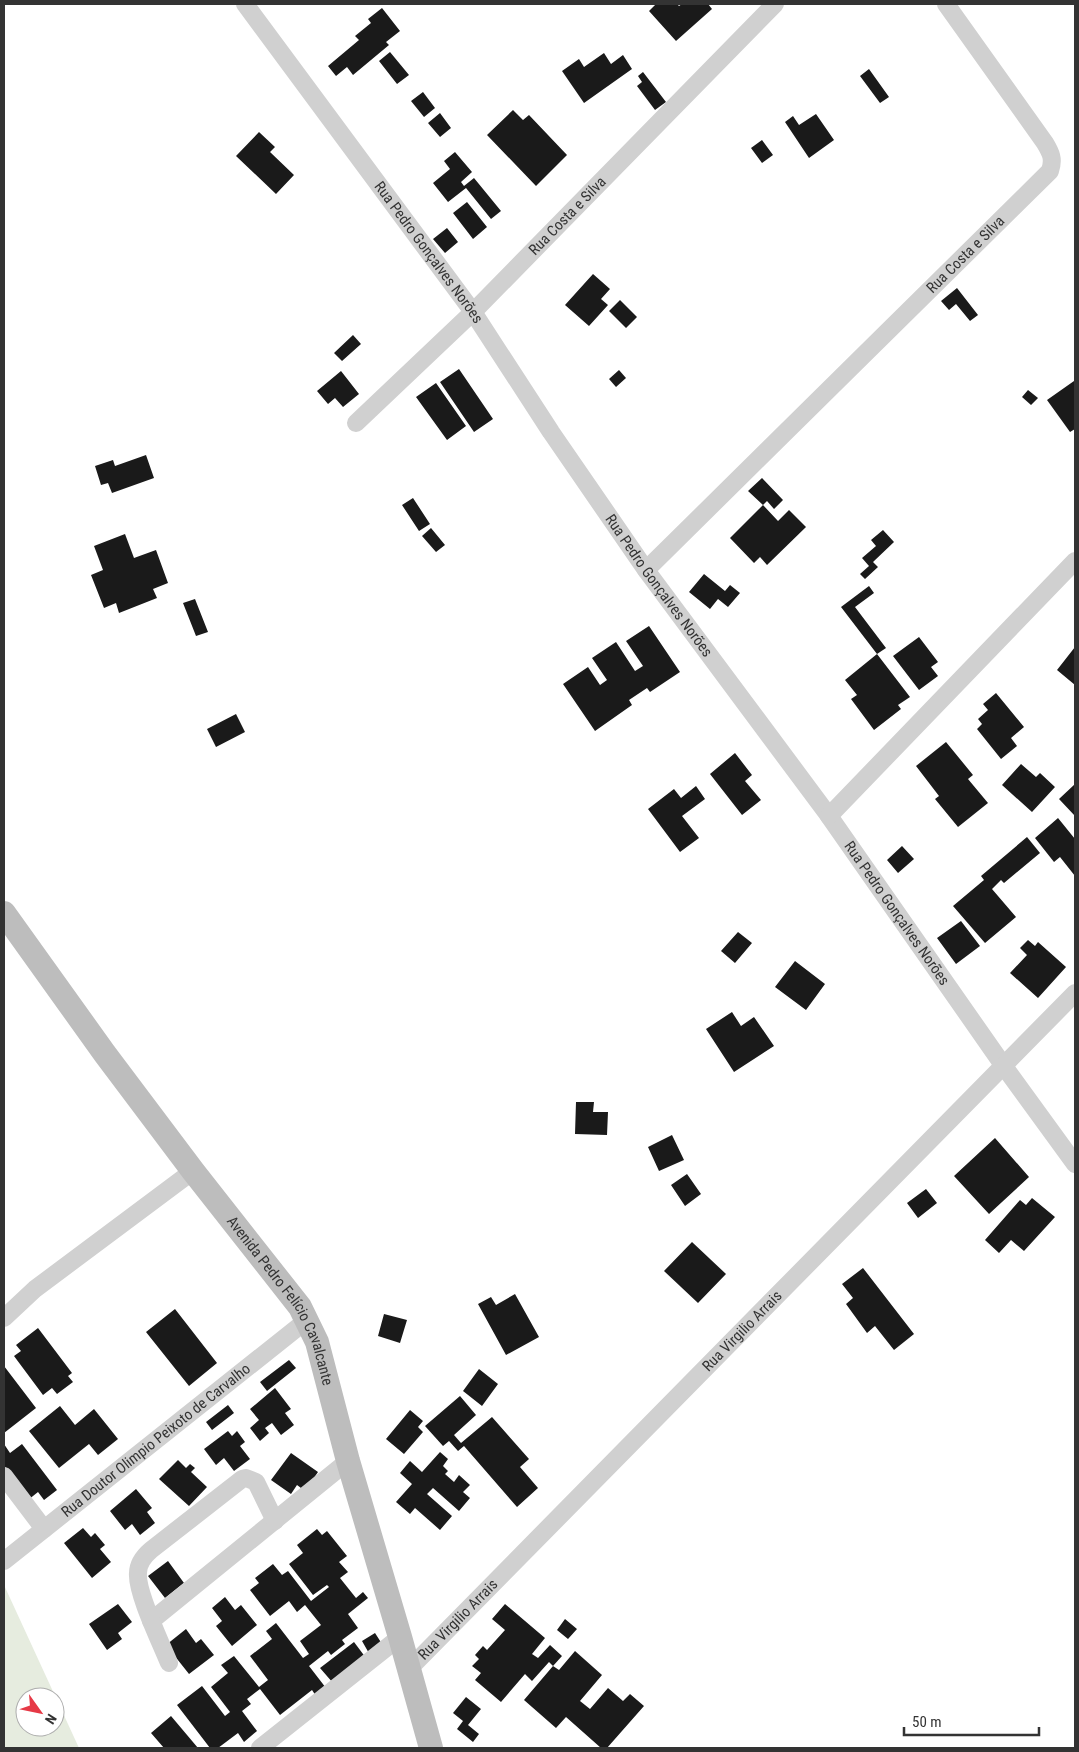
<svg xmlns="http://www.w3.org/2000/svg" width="1079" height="1752" viewBox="0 0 1079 1752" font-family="'Roboto Condensed',sans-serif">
  <rect width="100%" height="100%" fill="#fff"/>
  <path fill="#e6ecdf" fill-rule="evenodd" d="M4,1585L79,1748H4ZM25,1697H55V1727H25Z"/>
  <path fill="#1a1a1a" d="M656,4H677L679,6L682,4H708L712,9L676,41L649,11Z
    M382,8L400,31L386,42L389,45L353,75L347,67L336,76L328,66L359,40L355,36L371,23L368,19Z
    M390,52L409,75L397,84L379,61Z
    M604,53L611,64L623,55L632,69L584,103L562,71L579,59L584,67Z
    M869,69L889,97L880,103L860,76Z
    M643,72L666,102L655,110L637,86L642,82L638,76Z
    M423,92L435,108L424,117L411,101Z
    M513,110L523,120L529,115L567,155L536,186L487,135Z
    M440,113L451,128L440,137L428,123Z
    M816,114L834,140L809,158L785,122L793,116L799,125Z
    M259,132L275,147L270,152L294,175L276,194L236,156Z
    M762,140L773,155L762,163L751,148Z
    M455,152L472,172L461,182L464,186L474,178L501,211L491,219L466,188L448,202L433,183L450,169L444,161Z
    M467,202L487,227L473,239L453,213Z
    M447,228L458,242L445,253L433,239Z
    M593,274L610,289L601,299L608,305L589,326L565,305Z
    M957,288L978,315L970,321L956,304L949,310L941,301Z
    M620,300L637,317L626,328L609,311Z
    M353,335L361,344L342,361L334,353Z
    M459,369L493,419L474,432L440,382Z
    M619,370L626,378L616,387L609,379Z
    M341,371L359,394L343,407L335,398L328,404L317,391Z
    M1074,381L1075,383V429L1070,432L1047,400Z
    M436,383L466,426L447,440L416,397Z
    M1028,390L1038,398L1031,405L1022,397Z
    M146,455L154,478L112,493L108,483L101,485L95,466L113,460L115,466Z
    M762,478L783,500L774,509L767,501L763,505L748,491Z
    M413,498L430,524L419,531L402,505Z
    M763,505L778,521L789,510L806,527L767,565L760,557L754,563L730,538Z
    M431,528L445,545L436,552L422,536Z
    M883,530L894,542L873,562L878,567L865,579L860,574L869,566L862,558L876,546L871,540Z
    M125,534L134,558L156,550L168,583L153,589L157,598L119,613L116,603L104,608L91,575L103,570L94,546Z
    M704,574L725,591L730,585L740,593L728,607L718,599L710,609L689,592Z
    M869,586L874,593L855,607L886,648L877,654L910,697L898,705L901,709L874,730L851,699L857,695L845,680L877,654L841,607Z
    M195,599L208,632L196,636L183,603Z
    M649,626L680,672L650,692L647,688L629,700L632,705L595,731L563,684L588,667L600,685L607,680L592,658L616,642L635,671L643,666L626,641Z
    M919,637L938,662L931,667L938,676L919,690L893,656Z
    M1075,647V685L1057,670Z
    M996,693L1024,727L1011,738L1017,746L1001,759L977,729L982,724L978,719L988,710L983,704Z
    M236,714L245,732L216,747L207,729Z
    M946,742L973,775L968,779L988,803L958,827L935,799L939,796L916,766Z
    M735,753L752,775L745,781L761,800L742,815L710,774Z
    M1021,764L1036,777L1040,773L1055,787L1032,812L1002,785Z
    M1075,784V816L1059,799Z
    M696,786L705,799L682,816L699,838L680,852L648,809L674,789L681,798Z
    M1058,818L1075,839V876L1060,857L1054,862L1035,838Z
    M1027,837L1040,853L1004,883L1001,880L992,889L1016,917L985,943L953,906L984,880L981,876Z
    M902,846L914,859L898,873L887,860Z
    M961,921L980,946L956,964L937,938Z
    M738,932L752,943L735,963L721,951Z
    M1028,940L1035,946L1038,942L1066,967L1038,998L1010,973L1027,955L1020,948Z
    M795,961L825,984L806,1010L775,987Z
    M732,1012L741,1026L754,1017L774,1046L734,1072L706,1029Z
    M576,1102H594L593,1112H608L607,1135L575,1134Z
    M672,1135L684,1160L659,1171L648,1147Z
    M995,1138L1029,1177L989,1214L954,1176Z
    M687,1174L701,1194L685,1206L671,1185Z
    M926,1189L937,1203L918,1218L907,1203Z
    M1032,1198L1055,1217L1024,1251L1011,1240L999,1253L985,1240L1020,1200L1026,1205Z
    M692,1242L726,1274L698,1303L664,1271Z
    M863,1268L914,1334L894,1350L875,1326L867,1333L846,1304L853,1298L842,1284Z
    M515,1294L539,1337L506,1355L478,1304L491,1297L496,1305Z
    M175,1309L217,1363L189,1386L146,1332Z
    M384,1314L407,1320L400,1343L378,1336Z
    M38,1328L72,1373L68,1376L73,1382L57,1394L52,1388L43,1395L14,1356L21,1351L16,1345Z
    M289,1360L296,1368L267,1391L260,1382Z
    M4,1366L36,1408L4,1433Z
    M479,1369L498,1384L482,1406L463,1391Z
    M275,1388L291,1409L285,1413L294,1425L281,1435L272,1423L265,1428L269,1433L260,1441L250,1428L259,1420L250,1409Z
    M460,1396L476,1415L454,1435L461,1443L492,1417L529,1459L520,1467L538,1488L517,1507L464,1446L458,1451L449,1441L443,1446L425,1426Z
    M228,1405L234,1413L212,1430L206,1422Z
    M60,1406L75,1425L94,1409L118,1439L98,1455L89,1444L59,1468L29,1431Z
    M410,1410L423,1421L418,1427L423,1432L404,1454L386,1439Z
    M228,1431L232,1436L237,1431L245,1442L240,1446L250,1459L234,1471L224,1458L216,1465L204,1449Z
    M4,1444L10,1453L22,1444L57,1490L44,1500L38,1492L28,1500L4,1468Z
    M440,1452L448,1459L443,1466L448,1471L445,1474L454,1482L459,1475L470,1485L463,1492L470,1498L459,1511L433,1488L427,1494L452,1516L440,1530L415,1508L410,1514L396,1502L412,1484L400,1473L410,1461L422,1472Z
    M291,1453L318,1472L305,1491L297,1485L291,1494L271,1480Z
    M178,1460L186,1468L190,1464L195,1468L191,1472L207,1487L189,1506L159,1479Z
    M136,1489L152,1508L147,1512L155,1523L140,1535L132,1524L125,1530L110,1511Z
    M83,1528L91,1537L95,1533L105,1545L100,1549L111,1562L92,1578L64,1543Z
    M317,1529L322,1535L327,1531L347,1556L339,1562L348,1572L340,1578L356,1598L363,1592L368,1598L348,1614L358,1628L342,1640L345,1644L331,1655L328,1651L309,1666L326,1688L316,1696L312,1690L280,1715L260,1689L247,1699L251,1704L242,1711L257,1731L244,1742L238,1733L218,1748H210L177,1705L202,1686L225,1716L230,1712L211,1687L228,1673L221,1665L234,1656L259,1687L268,1680L250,1656L272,1639L266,1631L276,1623L303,1658L309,1654L300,1641L321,1625L305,1605L297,1612L289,1601L270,1616L250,1590L259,1583L255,1578L273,1564L282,1575L288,1571L311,1601L329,1587L327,1585L313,1595L289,1564L303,1553L297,1545Z
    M168,1561L184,1583L165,1598L148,1576Z
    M225,1597L235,1610L241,1605L257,1625L232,1646L216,1626L222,1621L212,1608Z
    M118,1604L132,1622L118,1633L122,1639L107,1650L89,1624Z
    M505,1604L545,1638L532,1654L538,1658L550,1645L562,1656L553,1666L549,1662L532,1681L525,1674L501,1702L475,1680L481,1673L472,1666L479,1659L475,1655L483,1646L487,1650L505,1630L492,1619Z
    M565,1619L577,1629L568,1639L557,1630Z
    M186,1629L196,1643L201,1639L214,1655L189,1674L166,1645Z
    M375,1633L384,1647L370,1655L362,1641Z
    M354,1642L366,1658L333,1683L320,1668Z
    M575,1651L602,1675L580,1701L590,1709L608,1688L623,1701L630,1694L644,1706L607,1748H601L566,1717L556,1728L524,1700L553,1666L559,1670Z
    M466,1697L481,1709L468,1725L479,1734L473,1742L457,1729L463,1721L453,1713Z
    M171,1716L198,1748H164L151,1733Z"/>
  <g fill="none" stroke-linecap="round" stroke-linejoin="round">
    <g stroke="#d0d0d0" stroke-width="18">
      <path id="s1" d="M245,4L473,312L551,432L646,570L829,816L1003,1065L1075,1164"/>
      <path id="s2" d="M356,423L473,312L775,4"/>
      <path id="s3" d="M646,570L1050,171C1054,159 1051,153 1045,143L946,4"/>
      <path d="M829,816L1075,561"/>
      <path d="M4,1318L35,1289L193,1171"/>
      <path d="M4,1476L44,1529"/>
      <path id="s4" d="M4,1561L307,1320"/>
      <path d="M151,1621L348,1461"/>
      <path d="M169,1663C161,1643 136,1592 138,1573C138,1563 144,1556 151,1550L242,1479L246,1478L256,1482L275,1521"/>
      <path id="s5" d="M408,1670L1075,993"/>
      <path d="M260,1748L400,1637"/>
    </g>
    <path stroke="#bdbdbd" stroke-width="24" id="s6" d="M4,913L105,1054L193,1171L300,1307L317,1342L348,1461L400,1637L431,1748"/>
  </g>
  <g text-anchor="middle" stroke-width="5" stroke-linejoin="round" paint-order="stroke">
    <g font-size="15" fill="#333" stroke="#fff">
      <text dy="5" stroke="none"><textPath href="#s2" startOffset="296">Rua Costa e Silva</textPath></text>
      <text dy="5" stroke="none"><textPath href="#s1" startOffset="309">Rua Pedro Gonçalves Norões</textPath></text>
      <text dy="5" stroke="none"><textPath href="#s3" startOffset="449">Rua Costa e Silva</textPath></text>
      <text dy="5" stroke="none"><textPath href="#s1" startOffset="714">Rua Pedro Gonçalves Norões</textPath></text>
      <text dy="5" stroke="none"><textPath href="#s1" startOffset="1119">Rua Pedro Gonçalves Norões</textPath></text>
      <text dy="5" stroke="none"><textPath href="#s6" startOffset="478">Avenida Pedro Felício Cavalcante</textPath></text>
      <text dy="5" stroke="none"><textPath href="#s5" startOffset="476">Rua Virgilio Arrais</textPath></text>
      <text dy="5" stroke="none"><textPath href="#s4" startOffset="194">Rua Doutor Olimpio Peixoto de Carvalho</textPath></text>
      <text dy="5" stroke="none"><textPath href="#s5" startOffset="71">Rua Virgilio Arrais</textPath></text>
    </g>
  </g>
  <rect width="1079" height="1752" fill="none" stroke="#333333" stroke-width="10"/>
  <g transform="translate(40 1712) rotate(123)"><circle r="24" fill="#ffffff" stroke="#adadad"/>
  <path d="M0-4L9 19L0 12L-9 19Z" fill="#e63946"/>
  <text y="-8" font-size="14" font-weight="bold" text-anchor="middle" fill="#333333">N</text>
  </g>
  <path d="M904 1727v8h135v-8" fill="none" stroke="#333333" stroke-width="2.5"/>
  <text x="912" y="1727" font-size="15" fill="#333333" stroke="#ffffff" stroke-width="4" paint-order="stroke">50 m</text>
</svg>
